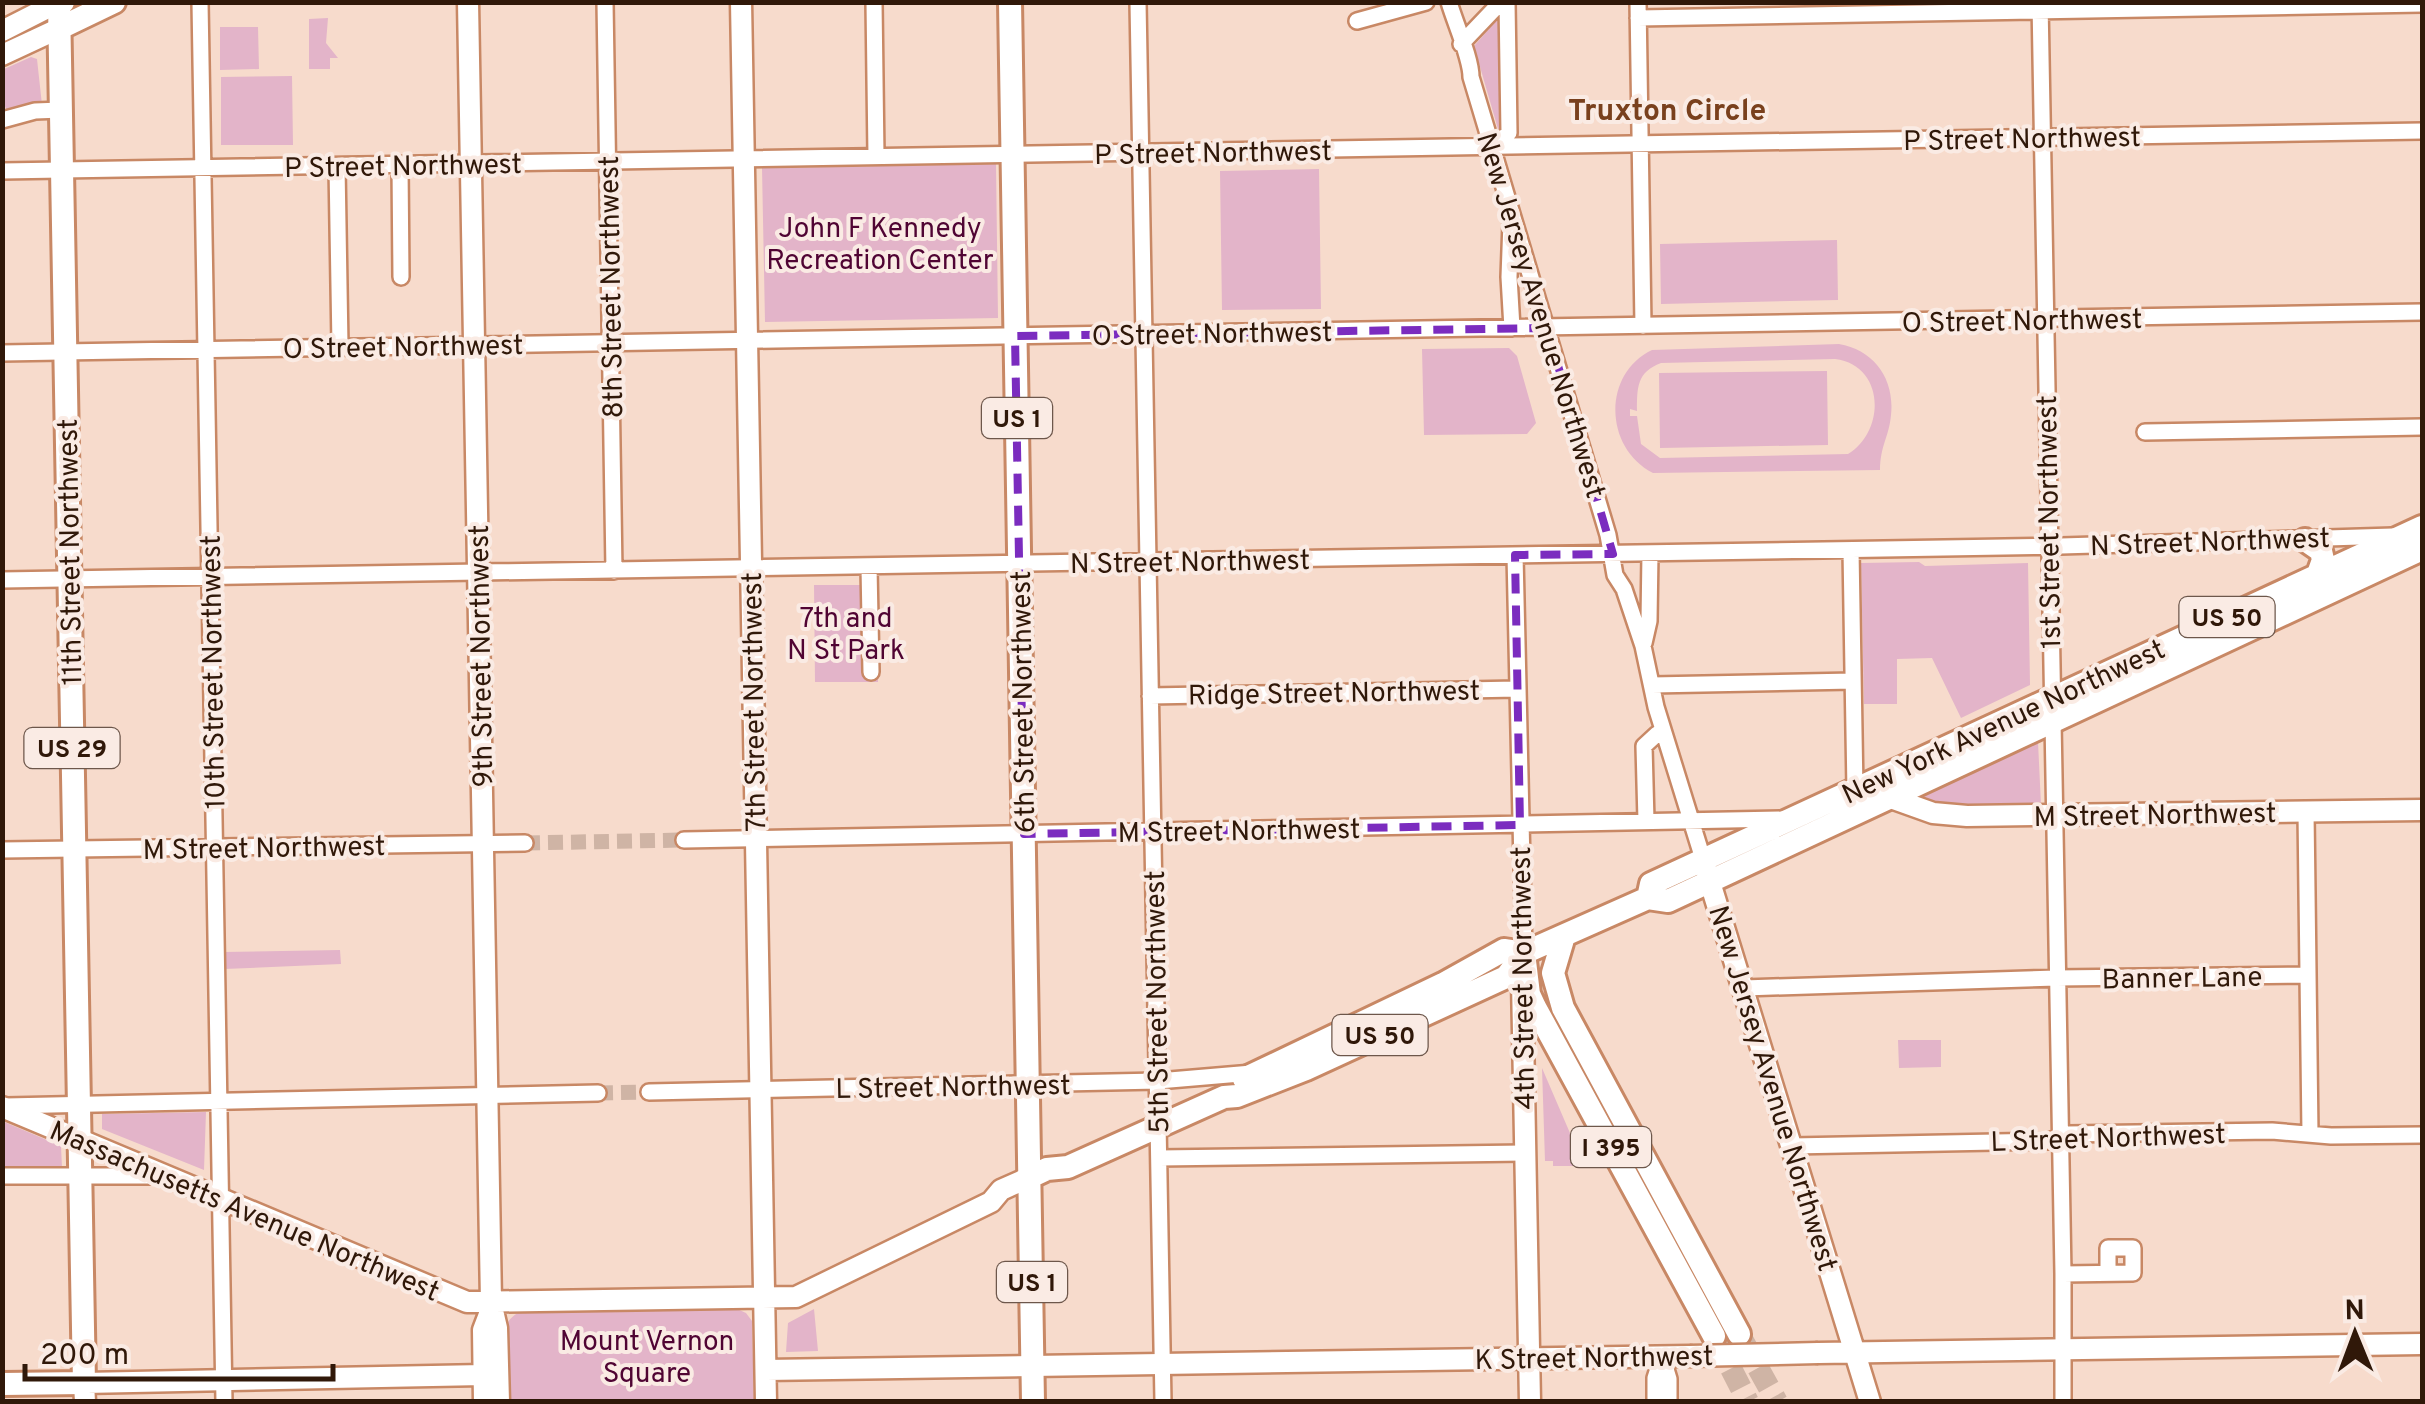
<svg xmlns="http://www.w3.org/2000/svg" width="2425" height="1404" viewBox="0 0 2425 1404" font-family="Overpass,sans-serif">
  <rect width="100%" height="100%" fill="#f7dbcc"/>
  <path fill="#e3b4c9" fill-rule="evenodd" d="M328,18L326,43L338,58H330V69H309V19Z
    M1501,19L1503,129H1498L1474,46L1497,20Z
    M220,27H258L259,69L220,70Z
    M31,57L37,59L42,105L8,114L3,101L2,70Z
    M292,76L293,145H221V77Z
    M996,164L998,318L765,322L762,168Z
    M1319,169L1321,309L1222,310L1220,171Z
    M1837,240L1838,300L1661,304L1660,244Z
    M1839,344C1874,350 1895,379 1891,415C1889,437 1880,446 1880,470L1653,473C1604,448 1602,374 1652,350ZM1835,359C1885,365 1886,431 1848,454L1660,458L1641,444L1637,416H1630V409L1637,411C1637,387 1637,372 1661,363Z
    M1509,348L1517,356L1536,423L1527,434L1424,435L1422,349Z
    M1827,371L1828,445L1660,448L1659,373Z
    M1919,562L1925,566L2028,563L2030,685L1961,718L1932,658L1897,659V704H1864L1861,563Z
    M814,585H877L878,682H815Z
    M2038,742L2041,805H1935L1917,798Z
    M340,950L341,964L224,969L223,952Z
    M1898,1040H1941V1067L1899,1068Z
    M1542,1068L1582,1161L1576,1166H1553V1161H1545Z
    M206,1112L204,1170L102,1129V1114Z
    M2,1121L61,1146L62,1168L3,1169Z
    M735,1308L746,1313L752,1321L754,1401H504C503,1376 491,1327 518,1313Z
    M814,1309L818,1351L786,1352L788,1323Z"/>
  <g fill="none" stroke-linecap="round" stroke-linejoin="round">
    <path stroke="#cfb4a5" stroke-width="15" stroke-dasharray="15 8" stroke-linecap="butt" d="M525,843L684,840
      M598,1093L649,1092"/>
    <path stroke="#cfb4a5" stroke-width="22" stroke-dasharray="22 11" stroke-linecap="butt" d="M1716,1339L1748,1402
      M1742,1339L1777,1402"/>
    <defs>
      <path id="minor" d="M200,2L224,1402
        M605,2L614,571
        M874,2L876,157
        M1138,2L1163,1402
        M1449,2C1455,23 1471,58 1471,77L1608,535L1615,575L1624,589L1643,646L1656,707L1703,859
        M1638,2L1643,326
        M2040,2L2063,1274V1402
        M1638,18L2422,4
        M1357,21L1426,2
        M1461,44L1501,2
        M2,120L35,111L61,110
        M1492,147L1509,133L1507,2
        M400,165L401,277
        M337,166L340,346
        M2,171L2422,131
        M1511,222L1509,277L1512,328
        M2,353L2422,312
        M2145,432L2422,427
        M1851,550L1855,792
        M1515,555L1524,953
        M869,567L871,672
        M2,580L2061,546L2393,536
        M1644,643L1649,621L1650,553
        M1652,685L1853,681
        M1150,696L1517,689
        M2306,812L2310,1134
        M1646,821L1644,746L1657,734
        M684,840L1785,819
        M2,850L525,843
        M1744,988L2056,978L2308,975
        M649,1092L1158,1081L1252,1073
        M6,1106L598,1093
        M1792,1146L2049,1141L2068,1134L2272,1131L2331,1136L2422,1135
        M1159,1158L1524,1153
        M2,1176H158
        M2063,1274L2133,1273V1248H2108V1273
        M1662,1356L1669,1379V1402
        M1655,1402V1378L1662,1356"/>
      <path id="major" d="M468,2L491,1302L497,1328L499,1402
        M741,2L766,1402
        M2,31L59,2
        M2,55L60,28
        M1891,798L1933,813L1967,816L2422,810
        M1705,866L1870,1402
        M1522,980L1530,1402
        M2,1107L467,1302L796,1297L991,1202L1001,1190L1030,1177
        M1818,1353L2422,1344
        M766,1370L1690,1356
        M85,1402L84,1383L483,1375
        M484,1402L483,1330L491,1309"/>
      <path id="highway" d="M1010,2L1033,1402
        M60,28L114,2
        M2305,540L2321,551L2323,560L2318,574
        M1648,898L1651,884L2422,527
        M1564,936L1553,973L1563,1008L1739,1334
        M1524,953L1529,994L1535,1007L1714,1336
        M1244,1079L1443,984L1504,950L1524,953
        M1030,1177L1047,1169L1068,1167L1224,1097L1237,1096L1306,1069L1506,977L1524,953L1648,898L1668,901L2422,549
        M2,1384L84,1383L59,4L63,2"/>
    </defs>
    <use href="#minor" stroke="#c88865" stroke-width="20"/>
    <use href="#major" stroke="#c88865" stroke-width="25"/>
    <use href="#highway" stroke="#c88865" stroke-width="28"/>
    <use href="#minor" stroke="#fff" stroke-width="15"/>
    <use href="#major" stroke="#fff" stroke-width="20"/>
    <use href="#highway" stroke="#fff" stroke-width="22"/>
    <defs>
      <path id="major-bridge" d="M1690,1356L1818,1353"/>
    </defs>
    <use href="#major-bridge" stroke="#c88865" stroke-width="25" stroke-linecap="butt"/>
    <use href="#major-bridge" stroke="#fff" stroke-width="20"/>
  </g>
  <path fill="none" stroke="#7b2cbf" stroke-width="8" stroke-dasharray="20 12" stroke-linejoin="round" d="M1547,328L1613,554L1515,555L1520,825L1024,834L1015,336Z"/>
  <g text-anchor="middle" stroke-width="8" stroke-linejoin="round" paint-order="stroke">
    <g fill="#faebe4" stroke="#6d574b" stroke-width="2.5">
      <rect x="982" y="398" width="70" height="40" rx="8"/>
      <rect x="2179.5" y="597" width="95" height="40" rx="8"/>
      <rect x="24.5" y="728" width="95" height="40" rx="8"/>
      <rect x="1332.5" y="1015" width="95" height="40" rx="8"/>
      <rect x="1571" y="1127" width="80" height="40" rx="8"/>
      <rect x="997" y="1262" width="70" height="40" rx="8"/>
    </g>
    <g font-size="25" font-weight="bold" fill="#301809">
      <text x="1017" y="427">US 1</text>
      <text x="2227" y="626">US 50</text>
      <text x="72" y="757">US 29</text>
      <text x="1380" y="1044">US 50</text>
      <text x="1611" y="1156">I 395</text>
      <text x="1032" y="1291">US 1</text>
    </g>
    <g font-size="28" fill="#301809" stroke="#faebe4">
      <text transform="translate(2022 138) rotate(-1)" y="10">P Street Northwest</text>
      <text transform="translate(1213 152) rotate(-1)" y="10">P Street Northwest</text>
      <text transform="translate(403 165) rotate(-1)" y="10">P Street Northwest</text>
      <text transform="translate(610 287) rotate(-91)" y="10">8th Street Northwest</text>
      <text transform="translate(1542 315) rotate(73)" y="10">New Jersey Avenue Northwest</text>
      <text transform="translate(2022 320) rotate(-1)" y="10">O Street Northwest</text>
      <text transform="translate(1212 333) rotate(-1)" y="10">O Street Northwest</text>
      <text transform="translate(403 346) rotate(-1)" y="10">O Street Northwest</text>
      <text transform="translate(2048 522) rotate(-91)" y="10">1st Street Northwest</text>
      <text transform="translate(2210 541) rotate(-2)" y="10">N Street Northwest</text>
      <text transform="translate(69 552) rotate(-91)" y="10">11th Street Northwest</text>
      <text transform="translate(1190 561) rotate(-1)" y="10">N Street Northwest</text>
      <text transform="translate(480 656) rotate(-91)" y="10">9th Street Northwest</text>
      <text transform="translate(212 672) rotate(-91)" y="10">10th Street Northwest</text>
      <text transform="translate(1334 692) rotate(-1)" y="10">Ridge Street Northwest</text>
      <text transform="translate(753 702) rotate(-91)" y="10">7th Street Northwest</text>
      <text transform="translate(1022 702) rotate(-91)" y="10">6th Street Northwest</text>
      <text transform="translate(2003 721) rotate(-25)" y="10">New York Avenue Northwest</text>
      <text transform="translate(2155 814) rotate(-1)" y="10">M Street Northwest</text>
      <text transform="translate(1239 830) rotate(-1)" y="10">M Street Northwest</text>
      <text transform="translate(264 847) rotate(-1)" y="10">M Street Northwest</text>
      <text transform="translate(2182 977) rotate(-1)" y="10">Banner Lane</text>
      <text transform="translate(1522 978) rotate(-91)" y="10">4th Street Northwest</text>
      <text transform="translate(1156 1002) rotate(-91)" y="10">5th Street Northwest</text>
      <text transform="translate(953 1086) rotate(-1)" y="10">L Street Northwest</text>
      <text transform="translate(1774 1088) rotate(73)" y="10">New Jersey Avenue Northwest</text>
      <text transform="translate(2108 1137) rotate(-2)" y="10">L Street Northwest</text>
      <text transform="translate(245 1210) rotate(23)" y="10">Massachusetts Avenue Northwest</text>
      <text transform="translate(1594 1357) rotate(-1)" y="10">K Street Northwest</text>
    </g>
    <g font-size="28" fill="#500433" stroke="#faebe4">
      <text x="880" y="237">John F Kennedy<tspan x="880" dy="32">Recreation Center</tspan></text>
      <text x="846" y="627">7th and<tspan x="846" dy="32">N St Park</tspan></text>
      <text x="647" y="1350">Mount Vernon<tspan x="647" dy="32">Square</tspan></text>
    </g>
    <g font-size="30" font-weight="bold" fill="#79401d" stroke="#faebe4">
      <text x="1667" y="120">Truxton Circle</text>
    </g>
  </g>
  <rect width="2425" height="1404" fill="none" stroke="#301809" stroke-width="10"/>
  <g transform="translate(2355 1334) rotate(359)" stroke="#faebe4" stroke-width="8" paint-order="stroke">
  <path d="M0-8L18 38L0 25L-18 38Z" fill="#301809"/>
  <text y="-15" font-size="28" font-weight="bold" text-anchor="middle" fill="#301809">N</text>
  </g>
  <path d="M25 1364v15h308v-15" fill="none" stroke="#301809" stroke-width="5"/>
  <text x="40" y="1364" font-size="30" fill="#301809" stroke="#faebe4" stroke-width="8" paint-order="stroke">200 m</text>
</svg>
